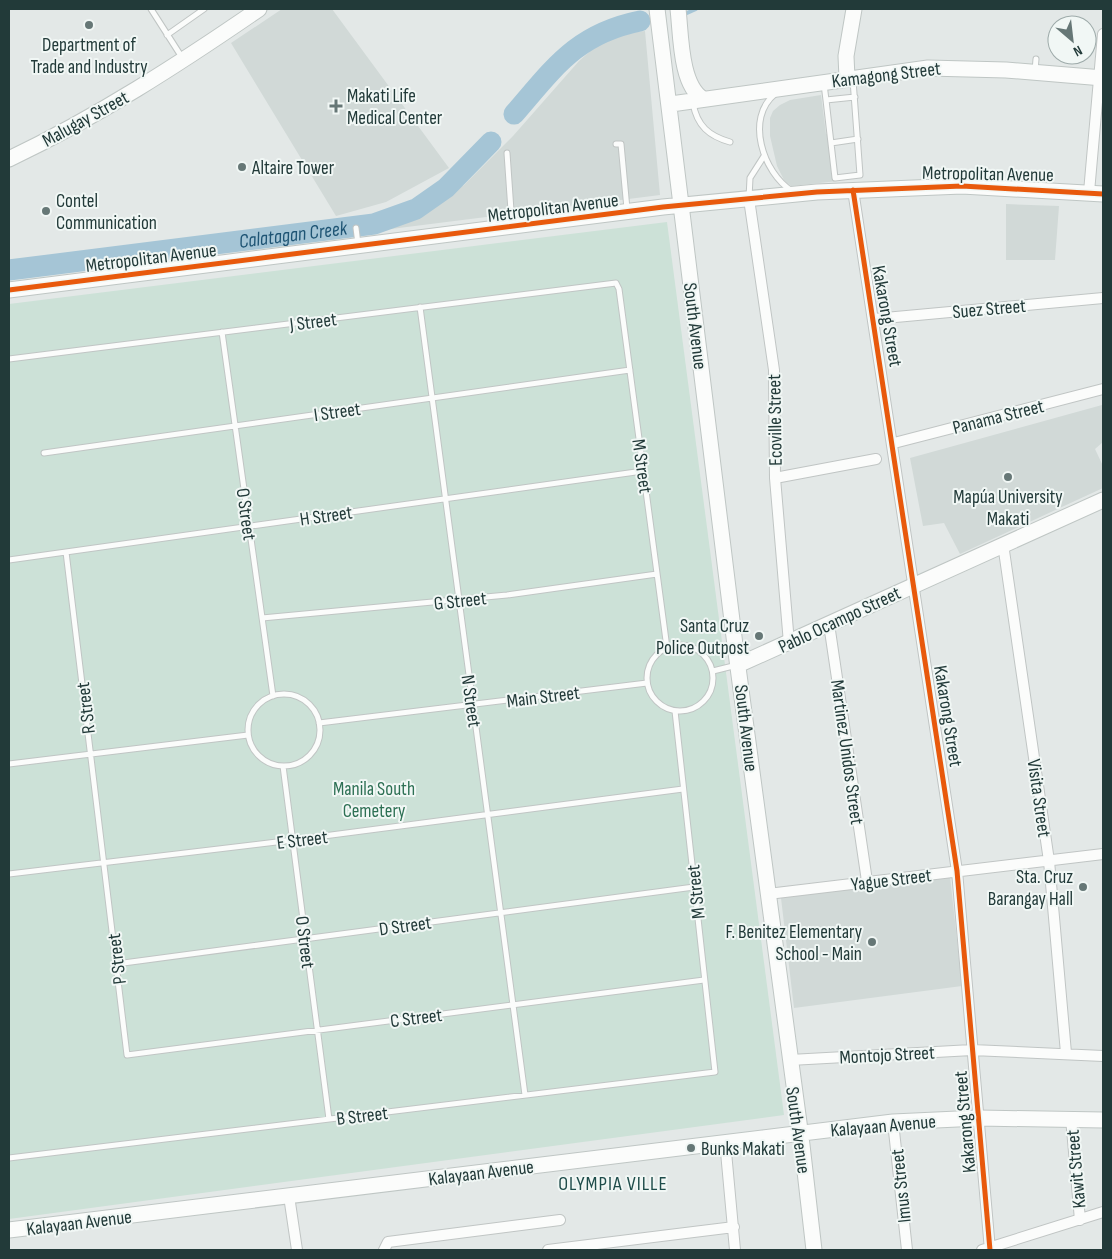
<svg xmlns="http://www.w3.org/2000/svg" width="1112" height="1259" viewBox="0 0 1112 1259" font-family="'Sofia Sans Condensed',sans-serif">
  <rect width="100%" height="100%" fill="#e3e8e7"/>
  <path fill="#d1d9d7" d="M282,9H332L449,168L386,202L336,216L231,43Z
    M645,31L660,195L391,229V226L425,211L464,185L513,136L579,61L596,46L620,34Z
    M821,95L826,134L831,133L838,181L791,186L784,180L777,166L770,136V118L773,111L780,105L790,100Z
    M1006,204L1059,206L1055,260H1006Z
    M1102,405L1103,442L1095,449L1103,466V488L960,554L944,523L923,526L910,458Z
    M950,876L962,986L794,1008L781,898Z"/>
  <path fill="#cce1d7" d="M667,222L784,1115L9,1219V304Z"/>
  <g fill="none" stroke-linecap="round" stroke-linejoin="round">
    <path stroke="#a5c5d6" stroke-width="4" d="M687,13L696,9
      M640,21L654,19"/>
    <g stroke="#a5c5d6" stroke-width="21">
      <path d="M514,114C554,68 576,34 640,21"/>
      <path id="s1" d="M9,270L374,224L416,209L446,188L491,142"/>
    </g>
    <defs>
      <path id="lane" d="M151,9L183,59
        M167,35L204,9
        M1035,71L1036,59
        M853,80L860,175L835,178L826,100L855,97
        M824,84L826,100
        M775,94C745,118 763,173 792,191
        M693,103C697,126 709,136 730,142
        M831,143L858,139
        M616,144H621L627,209
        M507,153L512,225
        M749,198L750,178L764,156
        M543,205L544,219
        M356,228L358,244
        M420,307L525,1095
        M222,332L273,696
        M9,359L616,283L619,289L667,648
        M44,453L630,370
        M66,552L127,1055L704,980
        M9,560L643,471
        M262,618L507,595L657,574
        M647 678a33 33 0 1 1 66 0a33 33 0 1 1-66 0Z
        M713,671L737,665
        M248 730a36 36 0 1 1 72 0a36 36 0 1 1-72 0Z
        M319,723L647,683
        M9,764L248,735
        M283,766L329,1119
        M9,874L293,840L683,789
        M116,964L694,887
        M9,1158L715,1072L675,711"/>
      <path id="street" d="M853,190L957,871L990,1250
        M1089,192L1103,34
        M749,199L774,370L775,478L789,643
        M874,319L1103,298
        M894,443L1103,389
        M775,478L876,459
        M1003,544L1049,861L1066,1053
        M829,624L867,881
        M768,894L1103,854
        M790,1060L972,1050L1103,1056
        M1071,1118L1080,1220
        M893,1122L907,1250
        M725,1141L735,1250
        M289,1196L297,1250
        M384,1250L388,1242L560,1220
        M548,1250L734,1227
        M982,1250L1103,1212"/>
      <path id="secondary" d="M657,9L735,645L802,1145L814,1250
        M678,9C681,34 680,85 703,99
        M847,78L846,56L854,9
        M671,104L928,68L1006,70L1103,78
        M9,159C97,117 179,64 259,9
        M9,290L663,207L817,192L962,186L1103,194
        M738,665L1103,500
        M9,1230L893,1122L979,1118L1103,1120"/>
    </defs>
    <use href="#lane" stroke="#c0c5c4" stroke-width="7"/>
    <use href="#street" stroke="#c0c5c4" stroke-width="12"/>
    <use href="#secondary" stroke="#bfc6c4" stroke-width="17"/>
    <use href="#lane" stroke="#fbfcfb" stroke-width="5"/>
    <use href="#street" stroke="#fbfcfb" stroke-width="10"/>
    <use href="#secondary" stroke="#fbfcfb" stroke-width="15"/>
    <defs>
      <path id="cycleway" d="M853,190L957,871L990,1250
        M9,290L663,207L817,192L962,186L1103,194"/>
    </defs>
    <use href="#cycleway" stroke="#f1f7f5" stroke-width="8"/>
    <use href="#cycleway" stroke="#e8590c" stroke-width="5"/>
  </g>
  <g fill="#667776" stroke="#f1f7f5" stroke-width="2">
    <circle cx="89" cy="25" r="5"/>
    <path d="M333.5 98.5h5v5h5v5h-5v5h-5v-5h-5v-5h5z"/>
    <circle cx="242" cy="167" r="5"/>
    <circle cx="46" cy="211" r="5"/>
    <circle cx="1008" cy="477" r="5"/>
    <circle cx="759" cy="636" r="5"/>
    <circle cx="1083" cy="887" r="5"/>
    <circle cx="872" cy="942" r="5"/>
    <circle cx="691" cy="1148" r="5"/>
  </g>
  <g text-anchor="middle" stroke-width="4" stroke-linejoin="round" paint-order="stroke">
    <g font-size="19" fill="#223a39" stroke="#f1f7f5" text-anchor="start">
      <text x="89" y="51" text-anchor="middle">Department of<tspan x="89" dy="22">Trade and Industry</tspan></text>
      <text x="347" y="102">Makati Life<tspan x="347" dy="22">Medical Center</tspan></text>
      <text x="252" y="174">Altaire Tower</text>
      <text x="56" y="207">Contel<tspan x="56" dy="22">Communication</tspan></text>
      <text x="1008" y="503" text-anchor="middle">Mapúa University<tspan x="1008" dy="22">Makati</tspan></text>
      <text x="749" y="632" text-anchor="end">Santa Cruz<tspan x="749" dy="22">Police Outpost</tspan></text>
      <text x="1073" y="883" text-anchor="end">Sta. Cruz<tspan x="1073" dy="22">Barangay Hall</tspan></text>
      <text x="862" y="938" text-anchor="end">F. Benitez Elementary<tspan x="862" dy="22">School - Main</tspan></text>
      <text x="701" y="1155">Bunks Makati</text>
    </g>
    <g font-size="19" fill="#223a39" stroke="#f1f7f5">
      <text transform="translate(886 74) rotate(-7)" y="7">Kamagong Street</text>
      <text transform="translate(85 118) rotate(-29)" y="7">Malugay Street</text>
      <text transform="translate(988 173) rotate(1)" y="7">Metropolitan Avenue</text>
      <text transform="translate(553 207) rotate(-7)" y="7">Metropolitan Avenue</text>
      <text transform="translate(151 257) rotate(-7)" y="7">Metropolitan Avenue</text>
      <text transform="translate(989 308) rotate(-5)" y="7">Suez Street</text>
      <text transform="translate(888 316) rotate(80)" y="7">Kakarong Street</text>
      <text transform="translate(313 321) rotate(-7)" y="7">J Street</text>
      <text transform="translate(696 326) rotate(83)" y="7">South Avenue</text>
      <text transform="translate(337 411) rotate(-8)" y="7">I Street</text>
      <text transform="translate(998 416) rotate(-14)" y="7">Panama Street</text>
      <text transform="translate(774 420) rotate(-91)" y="7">Ecoville Street</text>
      <text transform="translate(643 466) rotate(82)" y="7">M Street</text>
      <text transform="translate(247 514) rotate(82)" y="7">O Street</text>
      <text transform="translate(326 515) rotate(-8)" y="7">H Street</text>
      <text transform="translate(460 600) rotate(-6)" y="7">G Street</text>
      <text transform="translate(839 619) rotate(-25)" y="7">Pablo Ocampo Street</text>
      <text transform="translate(543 696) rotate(-7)" y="7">Main Street</text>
      <text transform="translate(472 701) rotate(82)" y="7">N Street</text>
      <text transform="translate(85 708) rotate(-97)" y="7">R Street</text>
      <text transform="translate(949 716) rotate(81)" y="7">Kakarong Street</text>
      <text transform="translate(747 728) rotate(83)" y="7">South Avenue</text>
      <text transform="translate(848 752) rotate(82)" y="7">Martinez Unidos Street</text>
      <text transform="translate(1040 798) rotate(82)" y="7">Visita Street</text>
      <text transform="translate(302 839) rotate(-7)" y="7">E Street</text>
      <text transform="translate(891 879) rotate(-7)" y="7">Yague Street</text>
      <text transform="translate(695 892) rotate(-96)" y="7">M Street</text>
      <text transform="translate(405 925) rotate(-8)" y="7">D Street</text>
      <text transform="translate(306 942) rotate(83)" y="7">O Street</text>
      <text transform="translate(116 959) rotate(-97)" y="7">P Street</text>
      <text transform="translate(416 1017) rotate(-7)" y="7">C Street</text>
      <text transform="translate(887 1054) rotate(-3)" y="7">Montojo Street</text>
      <text transform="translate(362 1115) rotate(-7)" y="7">B Street</text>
      <text transform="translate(964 1122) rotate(-95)" y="7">Kakarong Street</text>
      <text transform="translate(883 1125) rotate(-5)" y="7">Kalayaan Avenue</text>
      <text transform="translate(799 1130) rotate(82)" y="7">South Avenue</text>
      <text transform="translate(1075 1169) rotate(-95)" y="7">Kawit Street</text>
      <text transform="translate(481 1172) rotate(-7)" y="7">Kalayaan Avenue</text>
      <text transform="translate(900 1186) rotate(-96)" y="7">Imus Street</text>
      <text transform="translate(79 1222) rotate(-7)" y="7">Kalayaan Avenue</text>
    </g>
    <g font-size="19" fill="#2d7054" stroke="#f1f7f5">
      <text x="374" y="795">Manila South<tspan x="374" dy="22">Cemetery</tspan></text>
    </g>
    <g font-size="20" font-style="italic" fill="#1e5474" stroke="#f1f7f5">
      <text dy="7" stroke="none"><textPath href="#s1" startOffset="286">Calatagan Creek</textPath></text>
    </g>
    <g font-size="20" letter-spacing="1" fill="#1e4c4a" stroke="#f1f7f5">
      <text x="613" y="1190">OLYMPIA VILLE</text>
    </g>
  </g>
  <rect width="1112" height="1259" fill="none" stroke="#223a39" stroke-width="20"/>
  <g transform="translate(1072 40) rotate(152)"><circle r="24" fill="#f1f7f5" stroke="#9eabaa"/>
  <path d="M0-4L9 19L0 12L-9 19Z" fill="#667776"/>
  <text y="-8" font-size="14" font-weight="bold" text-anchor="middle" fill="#223a39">N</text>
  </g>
</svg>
